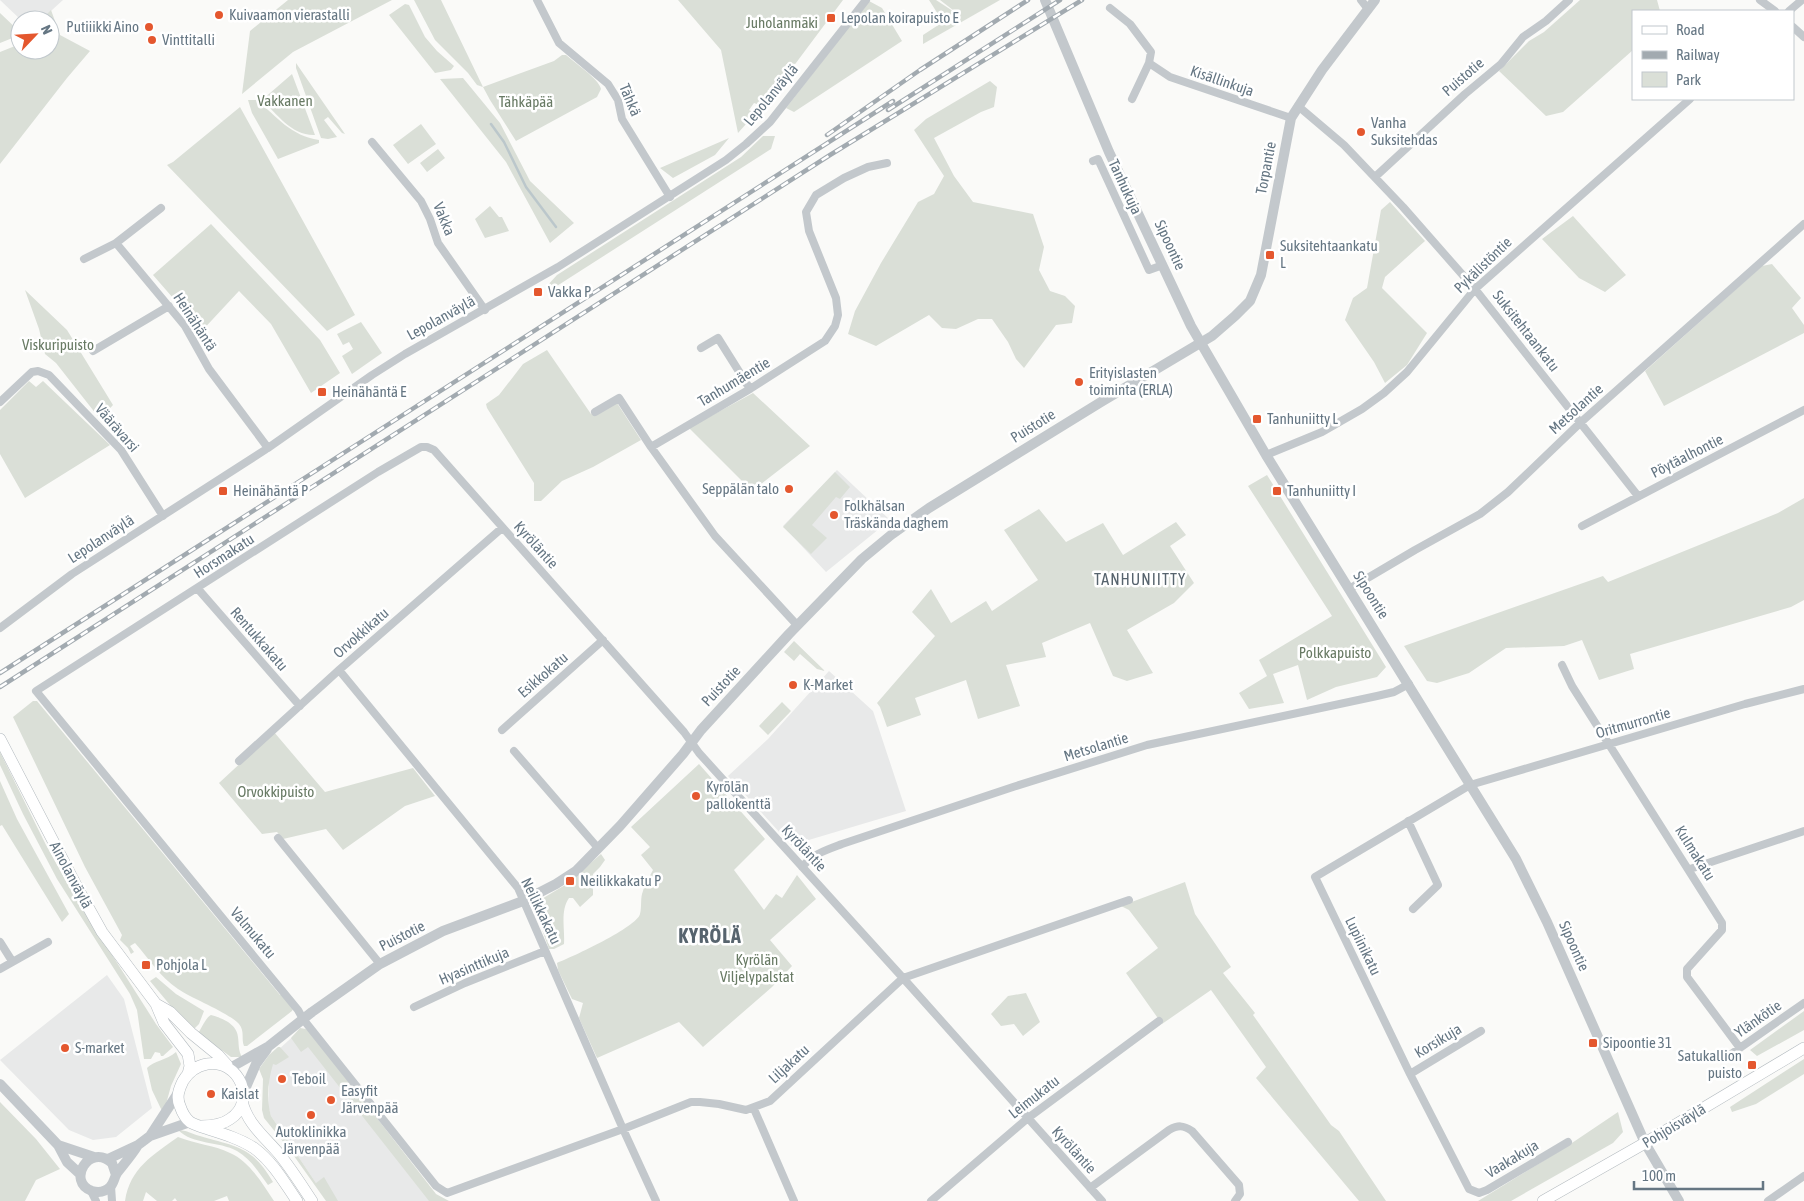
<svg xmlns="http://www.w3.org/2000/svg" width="1804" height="1201" viewBox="0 0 1804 1201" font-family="'Asap Condensed',sans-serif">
  <rect width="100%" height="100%" fill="#fafaf8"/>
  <path fill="#e8e9e9" d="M0,0H63L41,20H21Z
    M837,470L890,520L826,572L783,526Z
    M829,671L873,711L906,811L802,842L793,847L728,776L768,739Z
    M107,975L124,999L152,1108L116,1137L93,1140L69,1130L0,1060Z
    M300,1030L308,1032L441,1201H328L271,1116L268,1106L269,1086L266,1061Z"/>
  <path fill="#dadfd7" d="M288,0H392L293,52L242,94L250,31Z
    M414,0H441L483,87L554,61L562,55H566C575,63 599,79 601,89L597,97L516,141L490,100L483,87L477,85L468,73L435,40Z
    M678,0H843L784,79L762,106L754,103L749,110L755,114L738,133L721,50Z
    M929,0H936L962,17L940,0H1000L923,44V35L943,22Z
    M1580,0H1657L1660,11H1633V50L1563,112L1546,116L1499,71L1529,41L1544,32Z
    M869,1L882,8L902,41L794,112L786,108Z
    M405,4L409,5L425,37L437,51L454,66L451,70L435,73L389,15Z
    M51,10L60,35L90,51L67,78L0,164V52L20,44V50H50V20H41Z
    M0,13L20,32V35L0,43Z
    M296,63L345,134L342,133L328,117L324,120L337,137L328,139L321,138L296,68Z
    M292,74L315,135C292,136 277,114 262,100Z
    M463,78L500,123L530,181L574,223L550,243L506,162L440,79Z
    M990,81L997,87L994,107L981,112L934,138L954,176L973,202L1033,214L1044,247L1039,270L1050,291L1065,296L1075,306L1072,323L1056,325L1024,368L1016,359L1008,342L992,319H978L956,329L942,328L929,315L876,346L848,334L855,311L881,263L918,202L934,194L944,176L914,130L926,119Z
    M248,100H257C277,117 291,136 319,140V143L278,159L252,113Z
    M240,107L355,315L327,331L167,165L173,162Z
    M421,124L436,144L408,164L393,145Z
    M763,136H775L771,149L549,291L547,286L557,275L741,157Z
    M729,138L715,155L673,178L660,168Z
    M438,149L445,158L427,172L420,163Z
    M1390,202L1425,241L1385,277L1382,288L1427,333L1407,365L1385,383L1374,362L1345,320L1353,298L1367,288L1381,210Z
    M490,206L499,217H502L509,231L485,238L475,219Z
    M1573,216L1626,275L1605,292L1579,278L1542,239Z
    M211,224L320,340L340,373L311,393L271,324L239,291L199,334L186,313L153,275Z
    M1772,264L1801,298L1792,308L1804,325V333L1664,406L1645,371L1762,266Z
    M25,290L67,330L113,405L100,419L56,363L45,354L39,329Z
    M361,322L382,353L352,374L342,356L353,349L349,342L343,345L337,334Z
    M547,350L591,414L617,403L641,440L593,467L562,481L541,501H534V483L487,408L486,404L499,395L523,364Z
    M29,381L36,387L43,381L110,445L25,498L0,454V410Z
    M753,393L810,446L752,491L689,428Z
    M835,472L850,487L840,499L836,497L812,525L827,538L811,554L783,527Z
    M1267,475L1386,667L1377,677L1336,687L1307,700L1298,665L1273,674L1284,703L1249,709L1239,693L1267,676L1259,660L1332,616L1248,486Z
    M1804,498V600L1791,607L1630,654L1634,669L1599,680L1582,640L1564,646L1506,648L1469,673L1437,683L1427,681L1404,646L1603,576L1608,582L1778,513Z
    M1039,509L1066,542L1103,523L1123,555L1176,522L1186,535L1170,546L1194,583L1174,603L1127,630L1153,673L1127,681L1113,676L1090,623L1042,643L1046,657L1006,665L1020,706L978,719L966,680L915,698L921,715L887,727L880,707L877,703L935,636L912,612L931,589L951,623L986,601L992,611L1038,580L1004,530Z
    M794,641L825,671L817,669L800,654L794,661L784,652Z
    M33,701H37L280,995L283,994L293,1009L292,1011L247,1046H244C241,1039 245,1031 239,1024C229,1013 193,999 178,989C159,976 150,960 135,943L130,946L134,952L131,954L128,948L120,940L122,935L85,867L13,717Z
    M782,702L791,711L768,735L759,726Z
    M274,732L325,792L413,768L435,796L405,806L343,850L326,829L283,839L277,832L262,834L219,783Z
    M0,752L46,845L72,892L156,1024L173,1047L163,1056H161L160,1053L155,1052L151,1059H144L137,1010L130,994L57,879L23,814L0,765Z
    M699,764L765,839L734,870L764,910L776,894L782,898L797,875L816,899L770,940L792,966L772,987L703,1047L679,1022L597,1058L579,1018L583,1003L572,999L558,970L557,963C572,957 637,927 640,914C642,907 640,898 643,891C645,883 650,876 653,870L641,855L650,847L631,827Z
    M0,781L17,819L69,914L62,922L2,825L0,826Z
    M601,854L605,860L600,867L593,874V895L580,907L573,898H569C560,911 565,929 564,944L554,949H549L535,910V905L540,900L565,885Z
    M1185,882L1195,914L1231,967L1223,973L1255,1013L1253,1015L1331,1125L1339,1131L1386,1201H1359L1256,1078L1266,1067L1211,990L1162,1024L1126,973L1158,948L1129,910L1121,906Z
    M156,977L176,994L204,1011L199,1024L193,1030L175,1011L150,981Z
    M1026,993L1040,1022L1023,1036L1014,1024L1001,1026L991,1014L1008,996Z
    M1804,1011V1030L1757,1056L1750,1050Z
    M211,1015C222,1018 237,1024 238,1037C239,1044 238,1050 242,1057H231L198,1033C202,1028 206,1017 211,1015Z
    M300,1028L306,1029L310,1032L436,1194L449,1201H429L308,1047L301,1052L291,1038Z
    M278,1047H280L289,1057L276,1065L273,1064C268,1081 266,1099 271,1116L316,1183L324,1177L338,1201H326L289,1149L264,1118L262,1110L263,1079L259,1069L269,1055Z
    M176,1052L181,1064L171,1086L166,1104L162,1111L152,1090L147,1068C153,1061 167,1060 176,1052Z
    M1804,1059V1074L1756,1104L1732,1112L1730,1107Z
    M0,1102L36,1139L60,1169L36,1180L25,1201H0Z
    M1618,1112L1623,1132L1613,1143L1511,1201H1478L1566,1147Z
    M178,1130C186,1130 192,1134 200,1136C237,1147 252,1146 273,1182L268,1185C259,1173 251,1159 237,1151C219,1141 193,1145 178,1130Z
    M178,1137C195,1144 214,1145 230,1153C249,1161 263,1184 274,1201H229L227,1196L214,1201H177L175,1198L172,1201H157L146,1192L143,1201H125C130,1168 153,1155 178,1137Z"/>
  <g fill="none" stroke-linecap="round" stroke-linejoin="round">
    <path stroke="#bbc7cb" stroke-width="2.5" d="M491,124L504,142L526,187L556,227"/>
    <defs>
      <path id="secondary" d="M0,739L78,889L102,932L156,1004L164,1023L188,1054L190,1066L188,1074
        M156,1004L170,1012L191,1033L218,1055L227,1065
        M242,1101C247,1124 266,1138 280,1155C292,1170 302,1186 312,1201
        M201,1126C211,1126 222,1125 230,1119C257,1102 240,1059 207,1064C196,1066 189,1071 183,1081C179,1089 176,1097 180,1106C182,1112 185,1118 190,1122C195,1125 202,1127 208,1129C224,1134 240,1139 254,1148C273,1162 284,1182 297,1201
        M1543,1201L1645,1143L1804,1048"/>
    </defs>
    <use href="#secondary" stroke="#b3babf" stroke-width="12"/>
    <path stroke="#c3c8cc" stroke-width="8" d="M537,0L559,43L608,84L618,100L622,119L670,197
      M1361,0L1368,9
      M1760,0L1775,11
      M1110,8L1130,24L1151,52L1149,63
      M1789,11L1802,0
      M1793,27L1804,37
      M1132,99L1149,63L1170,77L1291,118
      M1298,106L1344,145L1403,207L1475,289L1638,496
      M372,142L421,201L430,219L438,243L485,310
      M1093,161L1098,159L1149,270L1163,265
      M1375,177L1465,94L1501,64L1523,37L1546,21L1569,0
      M116,243L161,208
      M84,259L116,243L185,326L209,369L268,448
      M701,348L718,338L750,389
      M93,351L169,306
      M0,402L32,372L38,371L49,375L121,450L163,516
      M595,412L619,398L651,447
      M1266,455L1322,432L1362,409L1384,393L1407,372L1475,289L1690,99
      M1582,526L1804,410
      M198,589L300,706
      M1349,589L1415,550L1480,514L1508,492L1580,423L1804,224
      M797,625L715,536L651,447L750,389L825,341L835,326L838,315L836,298L809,231L806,212L816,195L844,178L868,167L887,163
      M0,628L72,574L268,448L372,375L405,354L558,267L726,160L746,144L770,122L866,0
      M1562,665L1572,686L1722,923V930L1687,969V977L1740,1048
      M339,670L518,888L623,1129L656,1201
      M502,730L603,640
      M514,751L598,848
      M239,761L339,670L502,528
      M1408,821L1438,885L1413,909
      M278,838L380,964
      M802,867C813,854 826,850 842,844L1013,787L1147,745L1377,696L1394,692L1409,684
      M1690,869L1804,831
      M0,942L12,961
      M0,969L48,942
      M414,1007L465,983L545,951
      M1727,1057L1804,1003
      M1410,1074L1481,1031
      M754,1109L794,1201
      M1568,1142L1487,1190L1479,1193L1469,1189L1410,1074L1315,877L1470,785L1745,704L1804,689
      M111,1186L112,1201
      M1090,1188L1169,1130C1178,1125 1183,1125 1192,1131L1239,1185L1240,1194L1235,1201
      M91,1191L96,1201
      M931,1201L1028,1118L1159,1021
      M1102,1201L903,978L699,753L684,732L434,450L427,447H421L378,472L36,691L298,1010L303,1019L436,1186L447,1193L623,1129L691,1102H700L719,1104L746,1110L770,1101L903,978L1129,900
      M1768,1201L1804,1176"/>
    <path stroke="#c3c8cc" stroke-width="10" d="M1045,0L1109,152L1191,326L1266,455L1516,859L1547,922L1645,1143L1679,1201
      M230,1068L269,1046L312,1012L380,964L443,931L523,901L556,884L576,871L620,826L683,754L701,730L789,634L862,559L891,535L929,508L1101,402L1212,336L1235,316L1250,301L1261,275L1291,118L1322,70L1375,0
      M0,1084L58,1145L67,1162L80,1174
      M243,1094L256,1064L267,1049
      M150,1136L178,1093
      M58,1145L94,1157
      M108,1159L138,1145L150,1136L190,1122
      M116,1175L112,1163C89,1142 66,1182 92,1191C99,1193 105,1192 110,1187C114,1183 114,1178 117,1173C124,1164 132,1155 138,1145"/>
    <use href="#secondary" stroke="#fff" stroke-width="11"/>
    <defs>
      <path id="rail" d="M888,110L1060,0
        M827,135L920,70L1028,0
        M0,673L893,101
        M0,687L830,155L1082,0"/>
    </defs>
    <use href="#rail" stroke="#a2aab0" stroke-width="4.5"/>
    <use href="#rail" stroke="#fff" stroke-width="2.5" stroke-dasharray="8" stroke-linecap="butt"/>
  </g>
  <g fill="#e4572e" stroke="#fff" stroke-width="2">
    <circle cx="219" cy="15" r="5"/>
    <rect x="826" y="13" width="10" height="10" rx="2.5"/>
    <circle cx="149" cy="27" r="5"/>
    <circle cx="152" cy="40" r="5"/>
    <circle cx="1361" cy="132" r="5"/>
    <rect x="1265" y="250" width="10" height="10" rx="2.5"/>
    <rect x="533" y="287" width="10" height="10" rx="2.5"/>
    <circle cx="1079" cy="382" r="5"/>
    <rect x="317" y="387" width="10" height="10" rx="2.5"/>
    <rect x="1252" y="414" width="10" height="10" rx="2.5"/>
    <circle cx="789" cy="489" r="5"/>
    <rect x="218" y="486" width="10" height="10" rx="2.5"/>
    <rect x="1272" y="486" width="10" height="10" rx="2.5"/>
    <circle cx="834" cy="515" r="5"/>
    <circle cx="793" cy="685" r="5"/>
    <circle cx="696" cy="796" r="5"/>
    <rect x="565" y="876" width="10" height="10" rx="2.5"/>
    <rect x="141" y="960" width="10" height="10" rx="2.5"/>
    <rect x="1588" y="1038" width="10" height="10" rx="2.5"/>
    <circle cx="65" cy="1048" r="5"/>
    <rect x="1747" y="1060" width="10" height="10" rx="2.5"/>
    <circle cx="282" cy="1079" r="5"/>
    <circle cx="211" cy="1094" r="5"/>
    <circle cx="331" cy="1100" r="5"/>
    <circle cx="311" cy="1115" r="5"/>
  </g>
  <g text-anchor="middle" stroke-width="5" stroke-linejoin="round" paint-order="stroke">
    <g font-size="15" fill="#657683" stroke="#fff" text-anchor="start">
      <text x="229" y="20">Kuivaamon vierastalli</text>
      <text x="841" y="23">Lepolan koirapuisto E</text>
      <text x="139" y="32" text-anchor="end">Putiiikki Aino</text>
      <text x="162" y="45">Vinttitalli</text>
      <text x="1371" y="128">Vanha<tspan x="1371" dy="17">Suksitehdas</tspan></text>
      <text x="1280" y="251">Suksitehtaankatu<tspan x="1280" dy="17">L</tspan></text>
      <text x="548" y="297">Vakka P</text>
      <text x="1089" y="378">Erityislasten<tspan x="1089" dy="17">toiminta (ERLA)</tspan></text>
      <text x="332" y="397">Heinähäntä E</text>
      <text x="1267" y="424">Tanhuniitty L</text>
      <text x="779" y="494" text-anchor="end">Seppälän talo</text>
      <text x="233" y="496">Heinähäntä P</text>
      <text x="1287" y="496">Tanhuniitty I</text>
      <text x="844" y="511">Folkhälsan<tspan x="844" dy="17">Träskända daghem</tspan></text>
      <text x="803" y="690">K-Market</text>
      <text x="706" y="792">Kyrölän<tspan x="706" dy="17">pallokenttä</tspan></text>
      <text x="580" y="886">Neilikkakatu P</text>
      <text x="156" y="970">Pohjola L</text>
      <text x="1603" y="1048">Sipoontie 31</text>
      <text x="75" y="1053">S-market</text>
      <text x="1742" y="1061" text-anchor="end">Satukallion<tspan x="1742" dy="17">puisto</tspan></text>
      <text x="292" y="1084">Teboil</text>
      <text x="341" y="1096">Easyfit<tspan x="341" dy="17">Järvenpää</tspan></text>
      <text x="221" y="1099">Kaislat</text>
      <text x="311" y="1137" text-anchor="middle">Autoklinikka<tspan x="311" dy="17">Järvenpää</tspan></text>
    </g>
    <g font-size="15" fill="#687a64" stroke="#fff">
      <text x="782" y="28">Juholanmäki</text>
      <text x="285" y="106">Vakkanen</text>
      <text x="526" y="107">Tähkäpää</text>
      <text x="58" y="350">Viskuripuisto</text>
      <text x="1335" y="658">Polkkapuisto</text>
      <text x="276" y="797">Orvokkipuisto</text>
      <text x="757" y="965">Kyrölän<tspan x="757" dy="17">Viljelypalstat</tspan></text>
    </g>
    <g font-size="15" fill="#657683" stroke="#fff">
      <text transform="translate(1463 77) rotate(-41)" y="5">Puistotie</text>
      <text transform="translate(1222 81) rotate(19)" y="5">Kisällinkuja</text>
      <text transform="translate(771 95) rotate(-50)" y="5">Lepolanväylä</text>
      <text transform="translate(630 100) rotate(67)" y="5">Tähkä</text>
      <text transform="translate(1266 168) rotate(-79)" y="5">Torpantie</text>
      <text transform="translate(1125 187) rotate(65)" y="5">Tanhukuja</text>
      <text transform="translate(444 219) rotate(68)" y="5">Vakka</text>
      <text transform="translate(1170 245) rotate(65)" y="5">Sipoontie</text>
      <text transform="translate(1483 265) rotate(-44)" y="5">Pykälistöntie</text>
      <text transform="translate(441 318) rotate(-29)" y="5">Lepolanväylä</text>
      <text transform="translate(195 322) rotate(57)" y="5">Heinähäntä</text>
      <text transform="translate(1526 331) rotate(52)" y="5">Suksitehtaankatu</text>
      <text transform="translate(734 382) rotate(-31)" y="5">Tanhumäentie</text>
      <text transform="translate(1576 409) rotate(-42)" y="5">Metsolantie</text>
      <text transform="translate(1033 426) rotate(-32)" y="5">Puistotie</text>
      <text transform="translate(117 428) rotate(49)" y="5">Väärävarsi</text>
      <text transform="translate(1687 456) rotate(-27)" y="5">Pöytäalhontie</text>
      <text transform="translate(101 539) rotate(-33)" y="5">Lepolanväylä</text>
      <text transform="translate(536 545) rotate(48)" y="5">Kyröläntie</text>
      <text transform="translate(224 556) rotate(-33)" y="5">Horsmakatu</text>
      <text transform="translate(1371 595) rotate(58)" y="5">Sipoontie</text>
      <text transform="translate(361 633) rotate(-41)" y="5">Orvokkikatu</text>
      <text transform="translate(259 639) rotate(49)" y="5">Rentukkakatu</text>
      <text transform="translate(543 675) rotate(-41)" y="5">Esikkokatu</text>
      <text transform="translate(721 686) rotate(-47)" y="5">Puistotie</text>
      <text transform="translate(1633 723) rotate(-16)" y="5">Oritmurrontie</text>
      <text transform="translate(1096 747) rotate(-17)" y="5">Metsolantie</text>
      <text transform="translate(804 848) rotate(47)" y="5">Kyröläntie</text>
      <text transform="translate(1695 853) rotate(58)" y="5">Kulmakatu</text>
      <text transform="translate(71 875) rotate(62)" y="5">Ainolanväylä</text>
      <text transform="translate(541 911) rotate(64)" y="5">Neilikkakatu</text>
      <text transform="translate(253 933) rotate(50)" y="5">Valmukatu</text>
      <text transform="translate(402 936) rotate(-27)" y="5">Puistotie</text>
      <text transform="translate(1363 946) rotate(64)" y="5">Lupiinikatu</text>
      <text transform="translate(1574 946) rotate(66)" y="5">Sipoontie</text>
      <text transform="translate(474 966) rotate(-23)" y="5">Hyasinttikuja</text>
      <text transform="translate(1758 1019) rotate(-35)" y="5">Ylänkötie</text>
      <text transform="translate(1438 1041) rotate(-31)" y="5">Korsikuja</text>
      <text transform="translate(789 1064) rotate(-43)" y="5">Liljakatu</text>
      <text transform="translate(1034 1097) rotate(-38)" y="5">Leimukatu</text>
      <text transform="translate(1674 1126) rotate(-31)" y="5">Pohjoisväylä</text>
      <text transform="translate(1074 1150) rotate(48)" y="5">Kyröläntie</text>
      <text transform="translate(1512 1159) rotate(-31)" y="5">Vaakakuja</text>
    </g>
    <g font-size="16" letter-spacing="1" fill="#57646e" stroke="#fff">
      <text x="1140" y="585">TANHUNIITTY</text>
    </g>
    <g font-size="20" font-weight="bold" letter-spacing="1" fill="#57646e" stroke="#fff">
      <text x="710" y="943">KYRÖLÄ</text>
    </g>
  </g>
  <rect x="1632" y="10" width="162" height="90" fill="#ffffff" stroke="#c1c8cd"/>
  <rect x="1642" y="26" width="25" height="8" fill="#ffffff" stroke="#c1c8cd"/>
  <text x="1676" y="35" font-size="15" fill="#657683">Road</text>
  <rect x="1642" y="51" width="25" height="8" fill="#a2aab0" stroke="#c1c8cd"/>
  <text x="1676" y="60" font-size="15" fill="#657683">Railway</text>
  <rect x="1642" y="72" width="25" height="15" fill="#dadfd7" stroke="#c1c8cd"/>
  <text x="1676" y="85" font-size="15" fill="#657683">Park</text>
  <g transform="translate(35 35) rotate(65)"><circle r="24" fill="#ffffff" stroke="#c1c8cd"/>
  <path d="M0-4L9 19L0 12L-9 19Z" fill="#e4572e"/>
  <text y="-8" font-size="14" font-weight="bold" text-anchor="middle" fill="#657683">N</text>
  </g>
  <path d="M1634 1181v8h129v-8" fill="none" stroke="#657683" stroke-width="2.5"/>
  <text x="1642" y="1181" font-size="15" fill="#657683" stroke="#ffffff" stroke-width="4" paint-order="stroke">100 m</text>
</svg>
